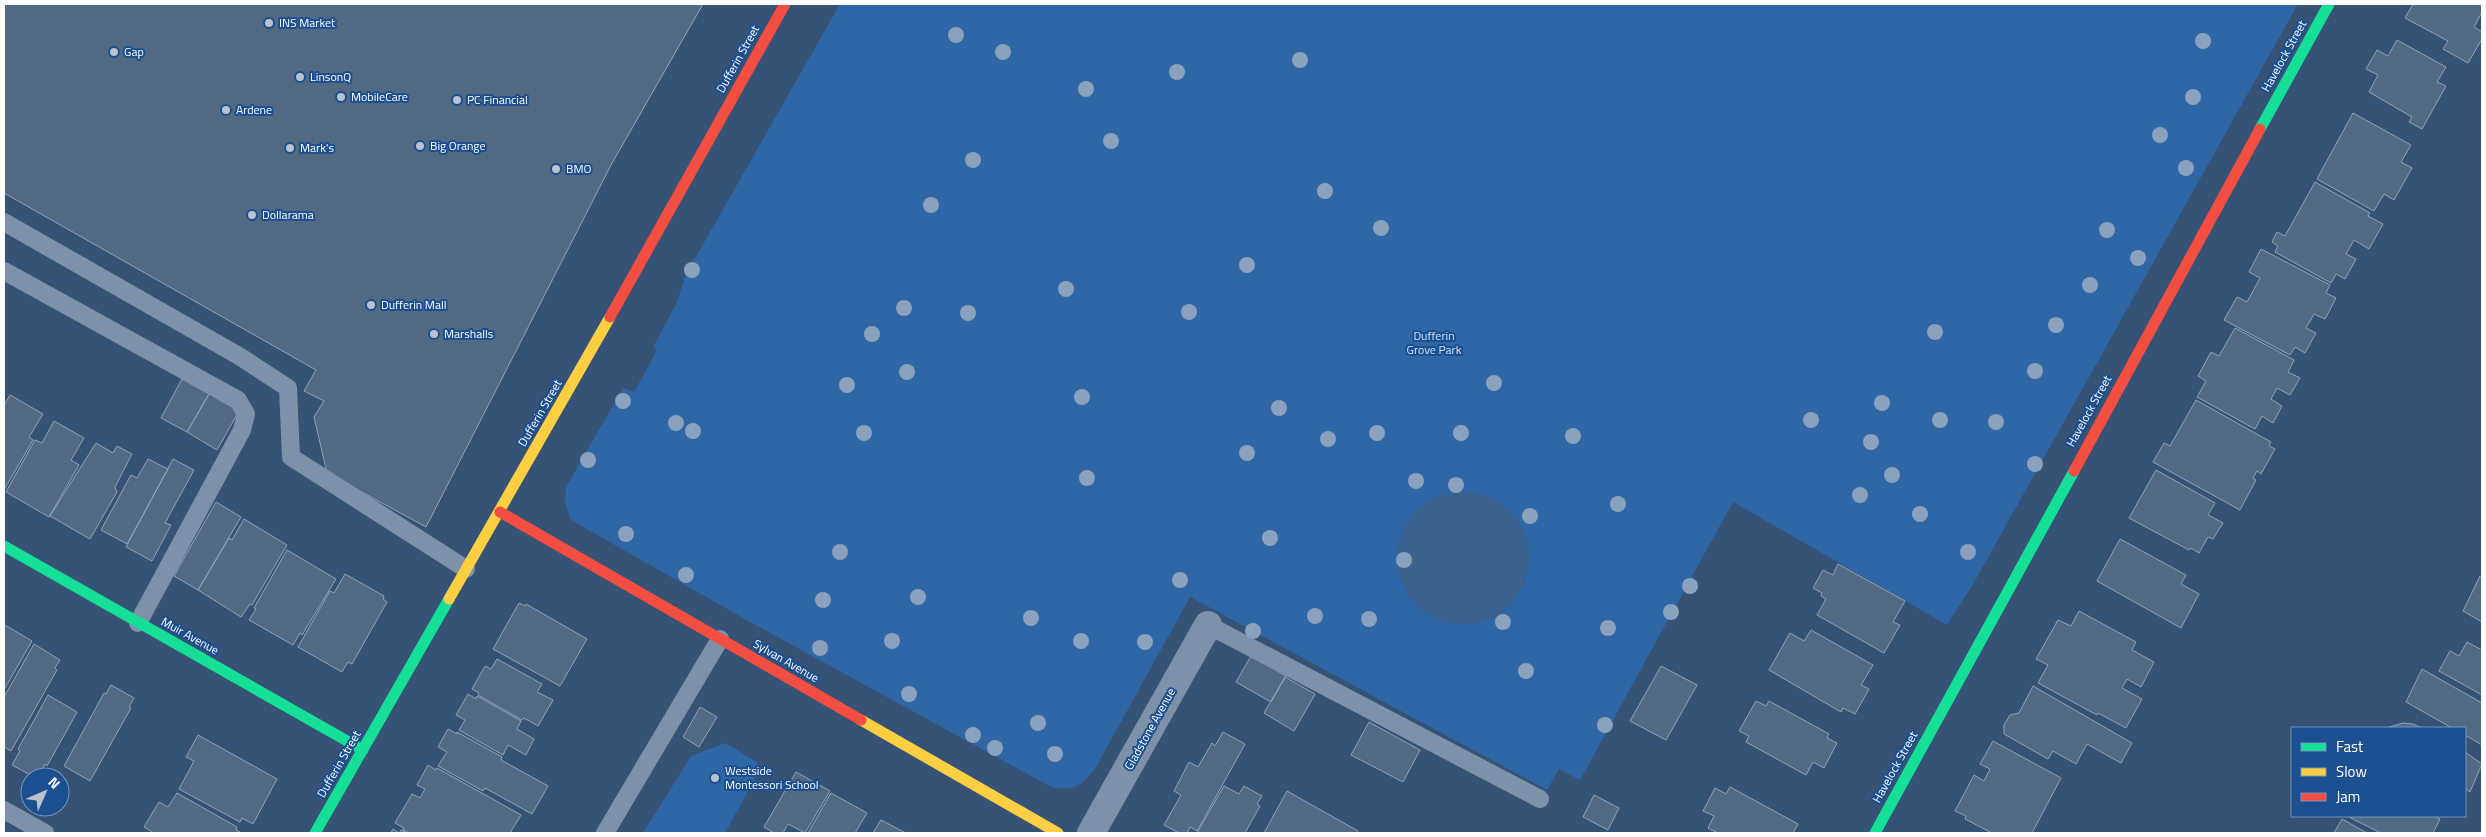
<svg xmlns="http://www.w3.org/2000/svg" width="2486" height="837" viewBox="0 0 2486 837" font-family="'Titillium Web',sans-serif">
  <rect width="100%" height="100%" fill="#365274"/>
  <path fill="#2f66a5" d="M840,4H2298L1972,586L1947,625L1733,502L1580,780L1559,769L1547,790L1190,597L1095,769C1082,786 1072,792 1051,787L750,622L571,520L565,503L566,487L623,388L634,392L657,350L653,347L677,302L686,274Z
    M725,743L757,762L759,771L725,833H643L691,756Z"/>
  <path fill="#3b618d" d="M1397 558a66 66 0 1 1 132 0a66 66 0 1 1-132 0Z"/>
  <path fill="#526984" stroke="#92a2b6" d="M4,4H703L611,165L426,527L327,473L314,417L324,401L304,391L316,370L4,193Z
    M2413,4H2482V12L2474,27L2482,32V39L2468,63L2443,49L2448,41L2405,18Z
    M2397,40L2446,67L2437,82L2446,86L2422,129L2409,122L2412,117L2369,92L2378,75L2366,69L2377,50L2388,56Z
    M2353,113L2411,145L2401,162L2412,168L2394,200L2384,194L2374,211L2317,179Z
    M2315,182L2370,213L2368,216L2383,224L2369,249L2354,240L2346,254L2356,259L2345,279L2336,274L2331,283L2275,252L2278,246L2272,242L2277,232L2285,236Z
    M2261,249L2330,285L2326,293L2336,298L2325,319L2314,314L2306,328L2316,333L2305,353L2295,347L2290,355L2224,320L2237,297L2247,302L2260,278L2249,272Z
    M2235,328L2294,360L2288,372L2300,378L2290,395L2277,388L2271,399L2282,406L2273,423L2262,416L2255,429L2197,397L2206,381L2198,376L2211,352L2219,356Z
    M182,379L209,394L187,432L161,418Z
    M209,394L239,411L217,450L187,432Z
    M10,395L43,414L29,437L33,440L4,490V406Z
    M2196,400L2271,442L2269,446L2275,449L2261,474L2257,471L2253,478L2256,480L2240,510L2153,462L2164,443L2170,446Z
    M54,421L84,438L71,460L79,465L49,517L6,492L35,440L42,443Z
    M96,443L113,453L117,446L132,454L115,487L117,492L90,539L50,516Z
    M148,459L168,469L127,544L101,530L131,475L137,478Z
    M173,459L194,470L165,523L171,525L152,561L126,547Z
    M2156,470L2215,503L2208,515L2223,523L2213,539L2208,537L2199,553L2191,548L2189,550L2129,518Z
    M216,502L241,517L198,590L174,576Z
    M244,519L287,545L252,605L250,604L241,617L198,590L229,538L232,540Z
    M2120,539L2186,575L2181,584L2199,594L2181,628L2097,581Z
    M287,550L336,579L302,635L300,633L293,645L249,620L256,609L254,608Z
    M1838,564L1905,601L1893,622L1900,625L1884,653L1817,615L1826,599L1821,596L1822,593L1813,588L1823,570L1833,575Z
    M345,574L384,596L383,599L387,602L352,664L348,662L342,672L298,647L330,591L334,593Z
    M2480,576L2482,577V622L2463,611Z
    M519,603L525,606L526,604L587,639L560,686L493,649Z
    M2079,611L2136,642L2132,650L2154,662L2141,687L2127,679L2122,688L2142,699L2126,728L2098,713L2097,715L2038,683L2048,665L2036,659L2058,620L2071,626Z
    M5,625L32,641L4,690V627Z
    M1811,630L1873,665L1861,685L1869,689L1855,714L1843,708L1841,712L1769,670L1790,633L1804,641Z
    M2467,642L2482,650V695L2439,671L2450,651L2459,656Z
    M34,644L60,660L55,668L57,670L11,751L4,747V697Z
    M1251,656L1286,676L1271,702L1236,682Z
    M497,659L542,684L537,692L553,700L538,726L524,718L522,720L478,695L479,693L472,689L485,666L491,669Z
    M1661,666L1697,685L1666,740L1630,721Z
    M2422,669L2482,703V745L2465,735V728H2452L2406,702Z
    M1285,677L1315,694L1294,731L1264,713Z
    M111,685L134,698L129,707L131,708L90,781L64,766L104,693L106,694Z
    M2033,686L2132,743L2121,763L2087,744L2076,764L2053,751L2048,759L2004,734V725L2010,715L2019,713Z
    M468,694L476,699L477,696L521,721L517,729L534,739L526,755L508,745L503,755L459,730L465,720L456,715Z
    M48,695L77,712L47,766L45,764L38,777H34L12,765L20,751L18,749Z
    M1756,701L1766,706L1769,701L1829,734L1827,738L1837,743L1824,768L1813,762L1806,775L1746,742L1749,736L1739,731Z
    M700,707L717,717L699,747L683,737Z
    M1369,722L1420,750L1403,782L1351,755Z
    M2403,723L2413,724L2422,728H2386Z
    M448,729L457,734V732L502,757L501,760L548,786L532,814L485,788L483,791L438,766L447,752L438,747Z
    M1223,732L1245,744L1197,831L1190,827L1187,833H1179L1164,825L1181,795L1174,791L1189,762L1198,767L1212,743L1215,746Z
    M198,735L277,779L253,824L242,818L240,822L179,789L194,761L186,757Z
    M1993,741L2061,778L2032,833H1992L1965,819L1966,816L1955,811L1974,775L1984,781L1990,769L1980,764Z
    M2465,752L2482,764L2470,792L2465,788Z
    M428,765L436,770L437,768L521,815L510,833H409L403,830L404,828L395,823L412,794L420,798L425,789L417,785Z
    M796,772L830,791L805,833L788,824L783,833H774L764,827Z
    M1224,786L1239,794L1244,786L1262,796L1257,804L1260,806L1245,833H1197Z
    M1730,787L1798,824L1793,833H1718L1708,828L1714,816L1703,811L1715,788L1726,794Z
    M1287,791L1358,831L1357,833H1264Z
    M177,793L237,827L236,830L242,833H154L144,827L159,802L168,807Z
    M831,793L867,813L855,833H808Z
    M1594,795L1619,808L1608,830L1583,817Z
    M2347,816H2434L2440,819L2433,833H2381Z
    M2342,819L2367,833H2334Z
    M881,820L906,833H873Z
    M393,829L399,833L401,830L407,833H391Z"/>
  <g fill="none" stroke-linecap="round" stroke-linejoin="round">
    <path stroke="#7d92a8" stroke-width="18" d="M4,222L239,356L288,388L291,457L466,569
      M4,271L238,400L246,414L242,430L138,623
      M1208,625L1540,799
      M4,810L45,833
      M605,833L720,639"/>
    <path stroke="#7d92a8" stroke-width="28" d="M1091,833L1208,625"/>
    <path stroke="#16e098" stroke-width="11" d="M2260,129L2329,4
      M4,546L363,750
      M315,833L449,599
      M1875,833L2074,471"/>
    <path stroke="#ffcf43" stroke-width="11" d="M449,599L610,317
      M861,720L1058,833"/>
    <path stroke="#f24e42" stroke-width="11" d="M610,317L785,4
      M2074,471L2260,129
      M500,512L861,720"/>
  </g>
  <g fill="#8aa2be">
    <circle cx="956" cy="35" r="8"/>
    <circle cx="2203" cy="41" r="8"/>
    <circle cx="1003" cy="52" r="8"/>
    <circle cx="1300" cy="60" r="8"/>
    <circle cx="1177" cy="72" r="8"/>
    <circle cx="1086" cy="89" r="8"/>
    <circle cx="2193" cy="97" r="8"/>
    <circle cx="2160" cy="135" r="8"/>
    <circle cx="1111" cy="141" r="8"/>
    <circle cx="973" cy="160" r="8"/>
    <circle cx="2186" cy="168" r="8"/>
    <circle cx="1325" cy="191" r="8"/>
    <circle cx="931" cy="205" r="8"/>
    <circle cx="1381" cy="228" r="8"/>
    <circle cx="2107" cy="230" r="8"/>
    <circle cx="2138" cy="258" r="8"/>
    <circle cx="1247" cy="265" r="8"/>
    <circle cx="692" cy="270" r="8"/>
    <circle cx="2090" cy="285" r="8"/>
    <circle cx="1066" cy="289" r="8"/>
    <circle cx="904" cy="308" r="8"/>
    <circle cx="1189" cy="312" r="8"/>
    <circle cx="968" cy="313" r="8"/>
    <circle cx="2056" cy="325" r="8"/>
    <circle cx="1935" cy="332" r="8"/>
    <circle cx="872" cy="334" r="8"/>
    <circle cx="2035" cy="371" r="8"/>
    <circle cx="907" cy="372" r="8"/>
    <circle cx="1494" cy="383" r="8"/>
    <circle cx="847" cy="385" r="8"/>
    <circle cx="1082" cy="397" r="8"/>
    <circle cx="623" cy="401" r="8"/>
    <circle cx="1882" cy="403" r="8"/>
    <circle cx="1279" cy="408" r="8"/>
    <circle cx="1811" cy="420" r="8"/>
    <circle cx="1940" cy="420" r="8"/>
    <circle cx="1996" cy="422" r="8"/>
    <circle cx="676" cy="423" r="8"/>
    <circle cx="693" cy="431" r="8"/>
    <circle cx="864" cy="433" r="8"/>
    <circle cx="1377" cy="433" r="8"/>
    <circle cx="1461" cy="433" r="8"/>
    <circle cx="1573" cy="436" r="8"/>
    <circle cx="1328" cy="439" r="8"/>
    <circle cx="1871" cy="442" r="8"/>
    <circle cx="1247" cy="453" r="8"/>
    <circle cx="588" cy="460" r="8"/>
    <circle cx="2035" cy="464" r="8"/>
    <circle cx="1892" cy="475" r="8"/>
    <circle cx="1087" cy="478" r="8"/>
    <circle cx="1416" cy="481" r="8"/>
    <circle cx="1456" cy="485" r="8"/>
    <circle cx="1860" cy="495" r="8"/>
    <circle cx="1618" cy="504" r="8"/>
    <circle cx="1920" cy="514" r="8"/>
    <circle cx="1530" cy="516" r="8"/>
    <circle cx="626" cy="534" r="8"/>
    <circle cx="1270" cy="538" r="8"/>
    <circle cx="840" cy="552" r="8"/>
    <circle cx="1968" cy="552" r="8"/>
    <circle cx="1404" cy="560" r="8"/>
    <circle cx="686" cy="575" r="8"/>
    <circle cx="1180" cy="580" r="8"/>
    <circle cx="1690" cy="586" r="8"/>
    <circle cx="918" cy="597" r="8"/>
    <circle cx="823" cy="600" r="8"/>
    <circle cx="1671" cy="612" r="8"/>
    <circle cx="1315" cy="616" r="8"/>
    <circle cx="1031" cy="618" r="8"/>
    <circle cx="1369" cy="619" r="8"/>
    <circle cx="1503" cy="622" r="8"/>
    <circle cx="1608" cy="628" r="8"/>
    <circle cx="1253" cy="631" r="8"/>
    <circle cx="892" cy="641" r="8"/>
    <circle cx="1081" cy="641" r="8"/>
    <circle cx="1145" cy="642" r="8"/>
    <circle cx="820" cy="648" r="8"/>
    <circle cx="1526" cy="671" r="8"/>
    <circle cx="909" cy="694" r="8"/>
    <circle cx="1038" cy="723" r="8"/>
    <circle cx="1605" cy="725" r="8"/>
    <circle cx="973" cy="735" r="8"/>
    <circle cx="995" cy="748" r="8"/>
    <circle cx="1055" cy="754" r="8"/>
  </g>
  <g fill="#b9c2ce" stroke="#1b4f8f" stroke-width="2">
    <circle cx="269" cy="23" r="5"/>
    <circle cx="114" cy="52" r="5"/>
    <circle cx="300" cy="77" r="5"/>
    <circle cx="341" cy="97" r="5"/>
    <circle cx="457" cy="100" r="5"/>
    <circle cx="226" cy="110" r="5"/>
    <circle cx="420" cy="146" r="5"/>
    <circle cx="290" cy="148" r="5"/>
    <circle cx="556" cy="169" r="5"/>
    <circle cx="252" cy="215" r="5"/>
    <circle cx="371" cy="305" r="5"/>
    <circle cx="434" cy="334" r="5"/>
    <circle cx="715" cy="778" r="5"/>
  </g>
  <g text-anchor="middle" stroke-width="4" stroke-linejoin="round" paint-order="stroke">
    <g font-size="12" fill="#fff" stroke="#1b4f8f" text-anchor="start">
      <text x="279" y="27">INS Market</text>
      <text x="124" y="56">Gap</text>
      <text x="310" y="81">LinsonQ</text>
      <text x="351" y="101">MobileCare</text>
      <text x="467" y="104">PC Financial</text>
      <text x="236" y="114">Ardene</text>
      <text x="430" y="150">Big Orange</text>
      <text x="300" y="152">Mark's</text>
      <text x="566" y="173">BMO</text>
      <text x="262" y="219">Dollarama</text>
      <text x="381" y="309">Dufferin Mall</text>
      <text x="444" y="338">Marshalls</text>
      <text x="725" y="775">Westside<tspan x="725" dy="14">Montessori School</tspan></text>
    </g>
    <g font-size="12" fill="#fff" stroke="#1b4f8f">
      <text transform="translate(2284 56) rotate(-61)" y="4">Havelock Street</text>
      <text transform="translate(738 59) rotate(-61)" y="4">Dufferin Street</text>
      <text transform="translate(2089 411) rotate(-61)" y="4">Havelock Street</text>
      <text transform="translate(540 413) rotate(-60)" y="4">Dufferin Street</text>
      <text transform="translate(190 636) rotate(29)" y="4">Muir Avenue</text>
      <text transform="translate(786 661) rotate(30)" y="4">Sylvan Avenue</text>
      <text transform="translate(1150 729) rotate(-61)" y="4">Gladstone Avenue</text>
      <text transform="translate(339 764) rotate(-60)" y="4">Dufferin Street</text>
      <text transform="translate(1895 767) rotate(-61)" y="4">Havelock Street</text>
    </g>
    <g font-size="12" fill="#cfe3fa" stroke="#1b4f8f">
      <text x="1434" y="340">Dufferin<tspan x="1434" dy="14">Grove Park</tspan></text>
    </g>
  </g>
  <rect width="2486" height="837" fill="none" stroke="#ffffff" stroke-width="10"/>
  <rect x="2291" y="727" width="175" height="90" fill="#1b4f8f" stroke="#7695bc"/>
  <rect x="2301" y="743" width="25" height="8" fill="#16e098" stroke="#7695bc"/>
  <text x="2336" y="752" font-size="15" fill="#ffffff">Fast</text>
  <rect x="2301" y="768" width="25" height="8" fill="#ffcf43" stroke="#7695bc"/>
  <text x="2336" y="777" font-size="15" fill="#ffffff">Slow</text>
  <rect x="2301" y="793" width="25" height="8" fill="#f24e42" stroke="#7695bc"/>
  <text x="2336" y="802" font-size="15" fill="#ffffff">Jam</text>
  <g transform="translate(45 792) rotate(45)"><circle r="24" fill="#1b4f8f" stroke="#7695bc"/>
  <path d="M0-4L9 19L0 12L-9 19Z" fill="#b9c2ce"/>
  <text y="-8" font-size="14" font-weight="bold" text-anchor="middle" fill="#ffffff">N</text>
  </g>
</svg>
